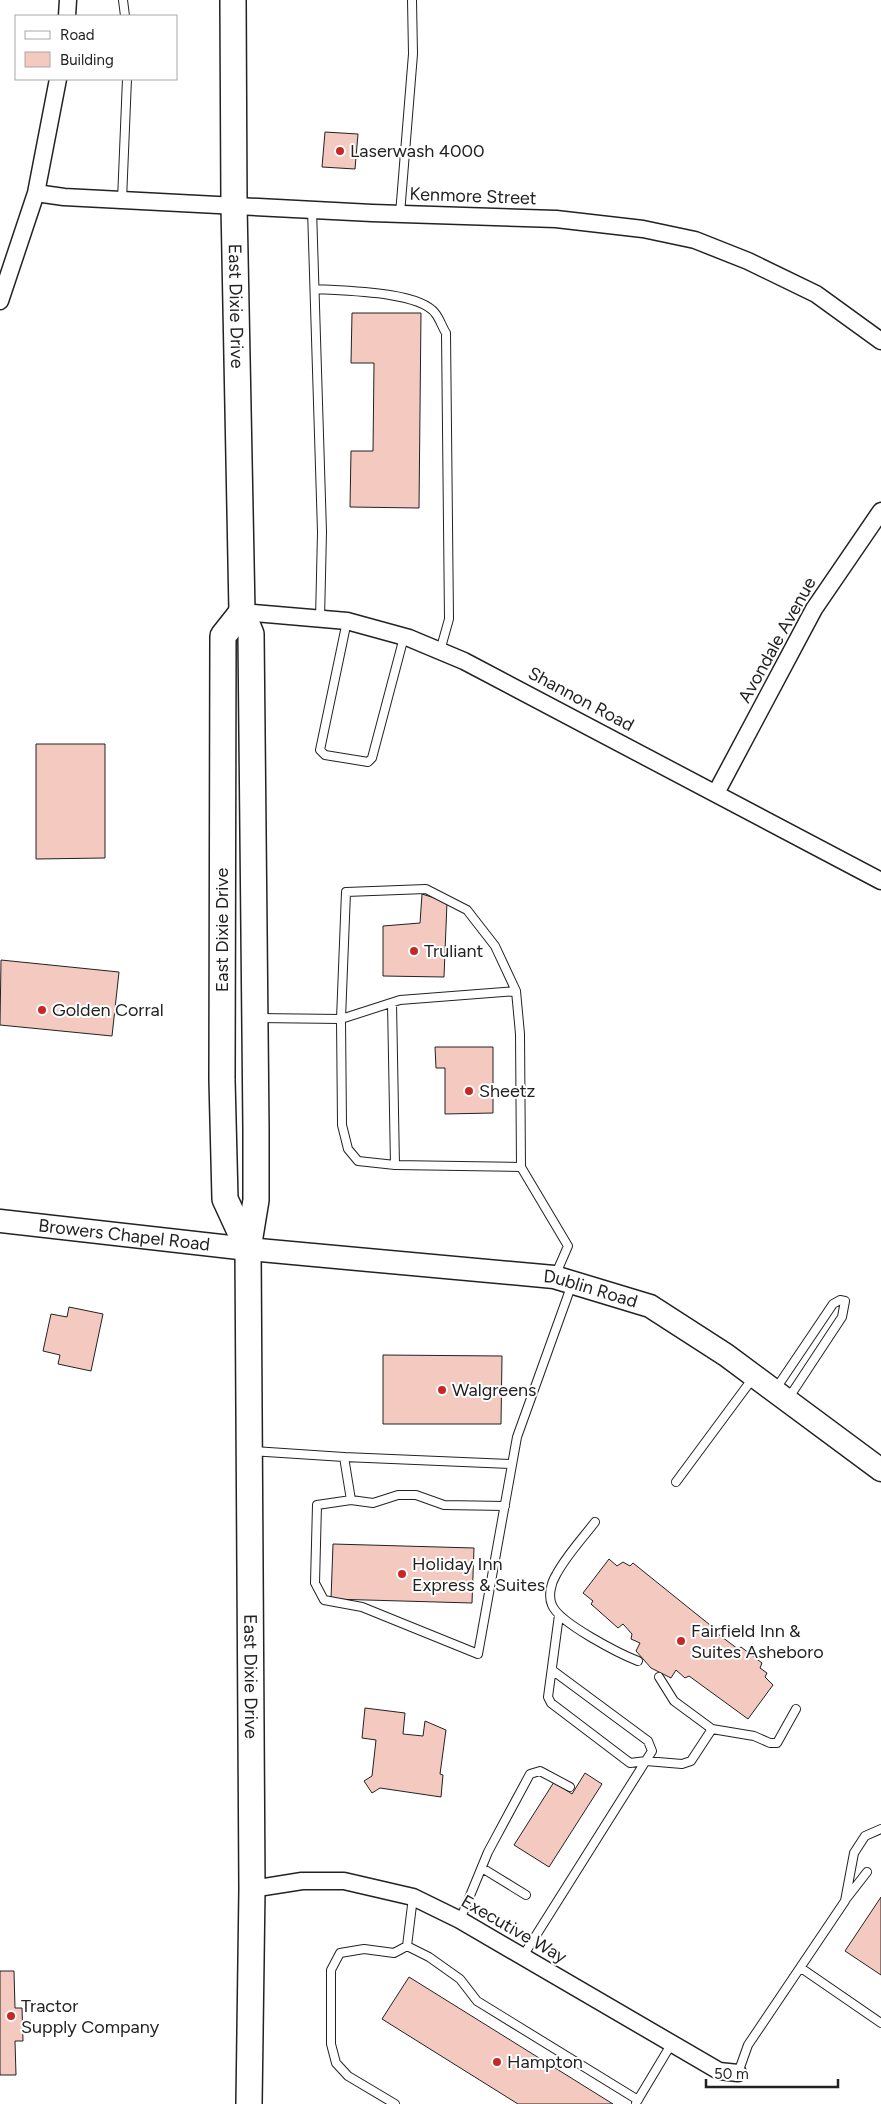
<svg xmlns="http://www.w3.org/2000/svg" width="881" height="2104" viewBox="0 0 881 2104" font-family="Figtree,sans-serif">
  <rect width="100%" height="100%" fill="#fff"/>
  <path fill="#f3c9c0" stroke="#222" d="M325,132L358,134L355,169L322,167Z
    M352,313H421L419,508L350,507L351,451H373L374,363H351Z
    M36,744H105V858L36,859Z
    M422,894L447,902L444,977L383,976V926L420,923Z
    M1,960L119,972L112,1036L0,1025Z
    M435,1047H493V1113L445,1114V1068H436Z
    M69,1307L103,1314L91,1371L58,1364L60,1355L43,1351L51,1314L67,1317Z
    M383,1355L502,1356L501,1424H383Z
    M333,1544L474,1548L472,1603L331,1599Z
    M609,1559L617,1566L623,1562L630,1566L633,1563L710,1625L718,1634L738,1649L741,1647L762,1663L760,1668L767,1673L765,1677L773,1685L748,1719L689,1676L685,1678L676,1670L671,1678L651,1668L636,1651L640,1643L631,1639L632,1634L623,1624L618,1628L591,1604L593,1601L583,1593Z
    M365,1708L405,1713L403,1734L423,1736L425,1721L446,1730L440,1774L443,1775L441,1797L380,1788L372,1793L364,1781L372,1776L376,1740L362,1738Z
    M585,1773L602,1784L549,1867L514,1845L554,1782L572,1794Z
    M881,1897V1975L845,1951Z
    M0,1971H14L15,2008H22L23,2041H15L16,2075H0Z
    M409,1977L613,2104H518L382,2019Z"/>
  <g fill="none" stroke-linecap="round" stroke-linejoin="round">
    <defs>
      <path id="lane" d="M123,0L125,16
        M122,200L127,79
        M312,209L322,532L320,619
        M400,214L413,54L412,0
        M315,289C342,291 418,291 435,313C440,319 442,327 446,333L449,619L440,651
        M347,621L320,750L325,755L368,762L372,758L404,637
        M426,889L467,910L495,946L516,991L520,1034L521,1167L395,1165L358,1161L348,1149L342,1125L341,1019L346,892Z
        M392,1003L395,1165
        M257,1018L341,1019L400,1000L516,991
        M521,1167L568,1246L555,1276
        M775,1390L833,1304L840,1300L845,1301L842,1317L788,1399
        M252,1451L344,1457L351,1500L317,1505L315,1583L324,1600L362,1607L478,1654L517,1437L572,1284
        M344,1457L512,1464
        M676,1482L753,1378
        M351,1500L373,1503L398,1495H416L444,1505L505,1506
        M595,1522C582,1539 566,1556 556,1575C551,1583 548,1596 552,1605C559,1623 620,1654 638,1661
        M559,1615L548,1697L551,1703L630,1763L646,1761L682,1764L691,1761L712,1729
        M659,1677L674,1701L712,1729L754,1736L770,1743H777L796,1709
        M482,1868L526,1895
        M846,1899L867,1872
        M460,1920L488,1852L530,1774L540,1771L570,1787
        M407,1946L429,1957L460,1979L477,2001L638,2100
        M523,1956L652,1751L648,1741L552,1670
        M801,1968L881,2023
        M738,2073L748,2045L845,1901L854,1853L865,1836L881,1829
        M636,2103L672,2043
        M395,2104L348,2076L336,2063L331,2044V1970L340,1953L364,1949L394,1953L407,1946L413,1897"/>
      <path id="street" d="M67,16L68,0
        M36,193L64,197L372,213L556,219L643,229L695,240L748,261L816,294L881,341
        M0,301L36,193L58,79
        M242,612L347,621L409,638L464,661L881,881
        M716,793L814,609L881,511
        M252,1889L302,1881H344L413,1897L460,1920L719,2071L738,2073"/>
      <g id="secondary">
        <path id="s1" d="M0,1221L248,1249L554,1277L650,1306L726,1355L881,1470"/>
      </g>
      <g id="primary">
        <path id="s2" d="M233,0L234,205L242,612L251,634L256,1129V1200L248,1249L252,1889L249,2104"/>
        <path d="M242,612L223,636L222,1080L225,1199L248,1249"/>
      </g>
    </defs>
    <use href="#lane" stroke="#222" stroke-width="10"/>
    <use href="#street" stroke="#222" stroke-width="19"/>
    <use href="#secondary" stroke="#222" stroke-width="25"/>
    <use href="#primary" stroke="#222" stroke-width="28"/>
    <use href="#lane" stroke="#fff" stroke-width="8"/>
    <use href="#street" stroke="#fff" stroke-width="16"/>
    <use href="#secondary" stroke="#fff" stroke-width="22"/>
    <use href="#primary" stroke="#fff" stroke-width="25"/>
  </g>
  <g fill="#c62828" stroke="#fff" stroke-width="2">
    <circle cx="340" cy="151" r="5"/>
    <circle cx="414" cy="951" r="5"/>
    <circle cx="42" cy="1010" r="5"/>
    <circle cx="469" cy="1091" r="5"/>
    <circle cx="442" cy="1390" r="5"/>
    <circle cx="402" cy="1574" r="5"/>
    <circle cx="681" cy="1641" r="5"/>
    <circle cx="11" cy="2016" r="5"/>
    <circle cx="497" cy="2062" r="5"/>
  </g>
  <g text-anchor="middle" stroke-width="4" stroke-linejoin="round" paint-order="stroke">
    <g font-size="18" fill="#222" stroke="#fff" text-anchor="start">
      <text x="350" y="157">Laserwash 4000</text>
      <text x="424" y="957">Truliant</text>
      <text x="52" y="1016">Golden Corral</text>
      <text x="479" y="1097">Sheetz</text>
      <text x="452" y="1396">Walgreens</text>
      <text x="412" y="1570">Holiday Inn<tspan x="412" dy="21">Express &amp; Suites</tspan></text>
      <text x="691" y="1637">Fairfield Inn &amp;<tspan x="691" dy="21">Suites Asheboro</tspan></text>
      <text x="21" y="2012">Tractor<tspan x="21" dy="21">Supply Company</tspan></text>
      <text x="507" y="2068">Hampton</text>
    </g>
    <g font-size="18" fill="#222" stroke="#fff">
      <text transform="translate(473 196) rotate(2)" y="6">Kenmore Street</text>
      <text dy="6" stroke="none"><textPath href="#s2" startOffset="306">East Dixie Drive</textPath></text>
      <text transform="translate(777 640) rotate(-61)" y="6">Avondale Avenue</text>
      <text transform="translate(581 699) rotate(28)" y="6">Shannon Road</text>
      <text transform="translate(222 930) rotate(-90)" y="6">East Dixie Drive</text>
      <text dy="6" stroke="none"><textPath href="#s1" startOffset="125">Browers Chapel Road</textPath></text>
      <text dy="6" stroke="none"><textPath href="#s1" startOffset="595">Dublin Road</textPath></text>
      <text dy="6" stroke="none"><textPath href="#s2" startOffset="1679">East Dixie Drive</textPath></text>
      <text transform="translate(514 1929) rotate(30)" y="6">Executive Way</text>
    </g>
  </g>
  <rect x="15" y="15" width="162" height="65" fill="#ffffff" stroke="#a7a7a7"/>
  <rect x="25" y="31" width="25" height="8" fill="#ffffff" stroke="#a7a7a7"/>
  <text x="60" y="40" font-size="15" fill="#222222">Road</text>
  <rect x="25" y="52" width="25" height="15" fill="#f3c9c0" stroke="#a7a7a7"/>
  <text x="60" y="65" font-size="15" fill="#222222">Building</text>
  <path d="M706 2079v8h132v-8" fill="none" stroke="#222222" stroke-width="2.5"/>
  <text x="714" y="2079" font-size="15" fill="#222222" stroke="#ffffff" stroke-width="4" paint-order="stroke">50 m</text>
</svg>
